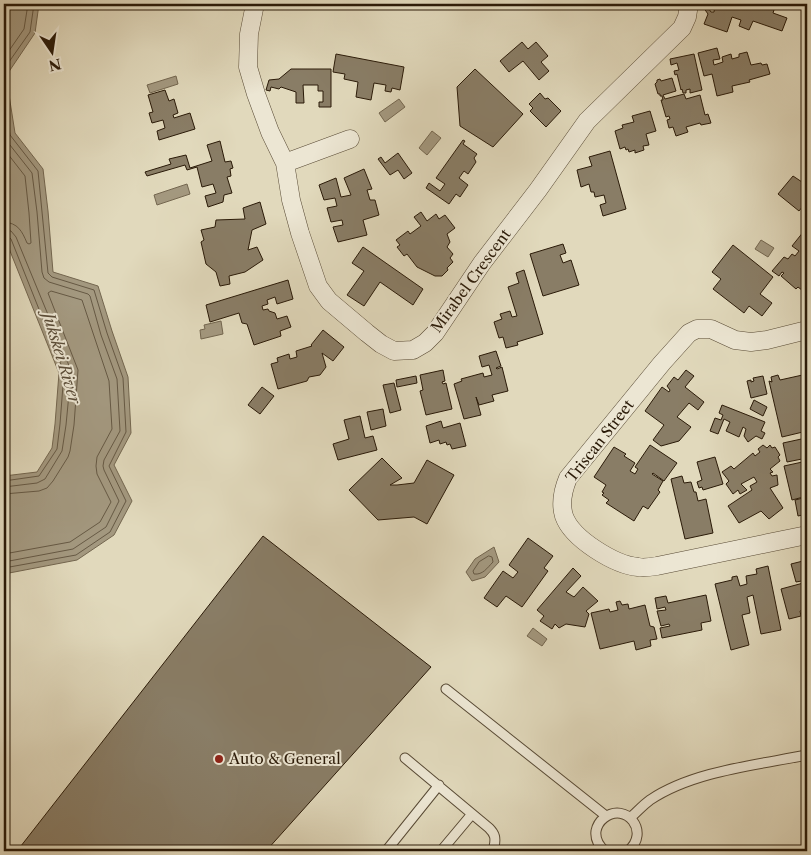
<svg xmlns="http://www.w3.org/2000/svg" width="811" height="855" viewBox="0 0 811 855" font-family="'Libre Caslon Text',serif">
  <rect width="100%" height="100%" fill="#e1d9bc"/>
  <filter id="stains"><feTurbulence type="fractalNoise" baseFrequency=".004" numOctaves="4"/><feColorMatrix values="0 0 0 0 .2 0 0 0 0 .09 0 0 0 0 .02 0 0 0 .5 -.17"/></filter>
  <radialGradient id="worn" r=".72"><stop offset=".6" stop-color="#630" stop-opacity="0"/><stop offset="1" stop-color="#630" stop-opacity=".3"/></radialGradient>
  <path fill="#a3987f" stroke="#73664f" d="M4,4H39L35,33L6,76L15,133L43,169L48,211L53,272L98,286L112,331L128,377L131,433L114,465L132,501L114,535L77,560L4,574V476L37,472L52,448L55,424L59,373L4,236Z
    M176,76L178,84L150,93L147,85Z
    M399,99L405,107L385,122L379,113Z
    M432,131L441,138L427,155L419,148Z
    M187,184L190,194L157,205L154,195Z
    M761,240L774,248L768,257L755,249Z
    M221,321L223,334L201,339L200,330L205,329L204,325Z
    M494,547L499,562L485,577L472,581L466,572L475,559Z
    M533,628L547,639L542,646L527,636Z"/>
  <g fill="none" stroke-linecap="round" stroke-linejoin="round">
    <path stroke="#665944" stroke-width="1" d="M4,58L24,29L28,4
      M4,69L30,32L34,4
      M4,96L10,135L38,171L48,273L52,277L94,290L107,333L123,378L126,432L109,466L126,501L110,532L76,555L4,568
      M4,135L6,140L32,173L37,212L42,272L44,278L49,282L88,294L90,296L101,335L117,379L120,431L104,460L103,466L104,470L119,501L106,527L73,549L4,562
      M4,149L25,176L29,213L31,243L29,244L27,243C22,231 18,223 4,222
      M4,230L11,231L16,237L70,368L71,373L66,425L62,451L45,479L37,483L4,487
      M4,236H8L11,239L64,372L60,424L57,449L39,476L4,481
      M4,494L39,491L47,488L53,481L68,457L70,451L74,425L78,370L48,293L51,291L82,300L109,381L112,429L97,457L96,466L97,474L111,502L100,522L70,542L4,554
      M489,556L492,557L493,562C487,568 483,575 474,574L473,571L479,562Z"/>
  </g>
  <path fill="#897d66" stroke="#2a1a08" d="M714,4H743L745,5L746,4H776L773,13L787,18L782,31L753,21L749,30L739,26L741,20L732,17L727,32L704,24L708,14L703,7L706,5L711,12H714L715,5Z
    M522,42L528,49L536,42L548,56L541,62L549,71L539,80L523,61L509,72L500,61Z
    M717,48L720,59L713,60L714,65L723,62L722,57L731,54L732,59L739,57V54L747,52L751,65L761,63L762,65L767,64L770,74L749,80L750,82L732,86L733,92L717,96L712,74L704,76L698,53Z
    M336,54L404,67L400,90L392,88L391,92L385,91L386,85L374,83L371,100L356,97L358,82L344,79L345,74L333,72Z
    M694,54L702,90L690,93V89L686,90V93H683L682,89L681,90L677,74L675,75L674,71L679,70L677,63L671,65L670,59Z
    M291,69H331V107H319V102H323V91H318V85H303L304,103H296V92L281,87L279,89L271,87L270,91L266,90L269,80L279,79Z
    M475,69L523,114L493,147L460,126L457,87Z
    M672,78L676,91L663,95L665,99L684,94L686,99L700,95L705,115L708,114L711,123L701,125L700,123L686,127L688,132L676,136L673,127L669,128L667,120L670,119L669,116L666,117L661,100H663L662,96H660V94H658L655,84L657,82V80L660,79L661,81Z
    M165,90L169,101L174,99L178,113L173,115L174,118L190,113L195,129L159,140L157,131L165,128L163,120L152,123L149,113L153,112L148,95Z
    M540,93L545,99L548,98L561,111L546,127L530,111L533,108L529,104Z
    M650,111L656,131L646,134L649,145L643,146L644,150L635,153V150L629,152L628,149L626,150L625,147L620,149L615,131L623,128L622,125L634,122L632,116Z
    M463,140L465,141L463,144L477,154L474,158L476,162L468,174L464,171L459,178L468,185L460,197L456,194L449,204L426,188L429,183L440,191L445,184L436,178Z
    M220,141L225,162L231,161L233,168L230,169L231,176L227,177L232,193L224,195L223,202L208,207L205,196L216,193L213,184L202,187L197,167L187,170L185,165L147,176L145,172L171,164L169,159L186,155L190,168L212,161L207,145Z
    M610,151L626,209L603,216L600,205L606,203L604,195L595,197L594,192H591L589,184L581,187L577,170L592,166L589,157Z
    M398,153L412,173L404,179L398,170L390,175L378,159L381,157L385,163Z
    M364,169L372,189L367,190L370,200H375L379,215L363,220L367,235L338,242L333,227L343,225L342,220L331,222L327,208L337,206L335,198L324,200L319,185L336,178L341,197L351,195L344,178Z
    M793,176L802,182L806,176H807V201L799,211L778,194Z
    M260,202L266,224L252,230L248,250L257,247L263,260L245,272L229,276L230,284L220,286L216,272L206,264L201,242L204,240L201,230L215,227L216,220L245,219L243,208Z
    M421,212L427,221L436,214L439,219L445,215L455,228L447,234L450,242L447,247L453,254L450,258L453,262L447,268L448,270L442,276H435L417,267L407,254L404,256L397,247L400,245L396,240L408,231L410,234L421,226L414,217Z
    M804,231L807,233V294L798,287L796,289L781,276L784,273L782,272L779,276L772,271L784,257L788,259L792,254L795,256L799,251L792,246Z
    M563,244L566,253L560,255L563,263L571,260L579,285L543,296L530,254Z
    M733,245L773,277L760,294L772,303L762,316L749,306L744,313L713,289L721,279L712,272Z
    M363,247L423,289L413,305L380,282L364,306L347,295L364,271L352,263Z
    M524,270L543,334L517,342L518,345L506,348L503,337L499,338L494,322L502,319L500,314L510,311L512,317L517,316L508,287L519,283L516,273Z
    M288,280L293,299L277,304L275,297L267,300L268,304L262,306L263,310L268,309L269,311L275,313L277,319L287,316L291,327L280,331L281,336L254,345L247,324L242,323L239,313L210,322L206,305Z
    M323,330L344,347L333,361L322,353L326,367L320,375L309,377L307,381L278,389L271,364L278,362L277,358L289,354L290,359L297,357L296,351L312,346L311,345Z
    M496,351L501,366L496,368L497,369L502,367L508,391L492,395L494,401L479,405L476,397L481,415L464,419L454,384L462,381L461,379L483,373L484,377L492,375L489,365L482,367L479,356Z
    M443,370L445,381L442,382L443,384L446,383L452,409L426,415L420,391L423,390L420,375Z
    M686,370L694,376L685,387L704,402L698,410L689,403L677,417L691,427L679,441L661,446L653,440L664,425L645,411L662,387L669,392L670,390L667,386L674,377L678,380Z
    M807,374V431L782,437L769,381L772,382L771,377L778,375L780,380Z
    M416,376L417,383L397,387L396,380Z
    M763,376L767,394L751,398L747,381L751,380V382L754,381L753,378Z
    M394,383L401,410L390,413L383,385Z
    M262,387L274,396L260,414L248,405Z
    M754,400L767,407L763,416L750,409Z
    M722,405L765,422L761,431L765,433L762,439L756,436L748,442L744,436L746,429L743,427L739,437L726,431L730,422L724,419L718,434L710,431L715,418L721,420L723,415L719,413Z
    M383,409L386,426L371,430L367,412Z
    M360,416L365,438L373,436L377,450L338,460L333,444L349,439L344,420Z
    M441,421L443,428L460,423L466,446L452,449L450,444L447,445L446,442L440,444L439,440L430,443L426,426Z
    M806,438L807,444V458L787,462L783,443Z
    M650,445L677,463L664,481L653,473L652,474L663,481L658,490L660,492L648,509L643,506L634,521L606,503L609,500L602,495L604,493L602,492L606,485L594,477L614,447L626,454L624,456L635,463L630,471L635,474L638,469L635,467Z
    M763,445L767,448L770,445L772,448L775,447L780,455L778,457L780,461L770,469L773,472L770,473L772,476L777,475L778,485L770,488L783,508L769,519L761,511L739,523L728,506L752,490L750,486L757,482L754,477L741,484L747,490L740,494L738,490L733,494L726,484L729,481L722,472L731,466L734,469L753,453L755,456L760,452L758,449Z
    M715,457L723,484L703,490L702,487L699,488L697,482L702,480L697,462Z
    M382,458L402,478L390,485H397L414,483L427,460L454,475L427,524L414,517L378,520L349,490Z
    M807,461V480H805L807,496L792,500L784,466Z
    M682,476L684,483L691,482L694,492H696L698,501L706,499L713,533L685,539L671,479Z
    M807,497V514L798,516L795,500Z
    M263,536L431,667L266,851H17Z
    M528,538L553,556L544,568L548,571L522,607L506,596L497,607L484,598L503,571L513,578L518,572L509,565Z
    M807,560V580L796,582L791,564Z
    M768,566L781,630L761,634L753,595L747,597L750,613L742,615L749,645L731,650L715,584L732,580V577L737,576L740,586L747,584L746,576L757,574L756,569Z
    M573,568L581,576L566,592L574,597L583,587L598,601L586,611L589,614L585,627L566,624L559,628L555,624L552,629L540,621L544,616L537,610Z
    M807,582V609L800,611L801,616L789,619L781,589Z
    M706,595L711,621L701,623L702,630L662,638L660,628L670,626L669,624L661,626L657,611L666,610L665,607L657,609L655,598L666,596L668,603Z
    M620,601L622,605L628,604L629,609L645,605L650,626L654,627L657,639L650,640L651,646L636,650L634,641L600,649L591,613L609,609L610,612L618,610L616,602Z
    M807,649V661L806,662L803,650Z"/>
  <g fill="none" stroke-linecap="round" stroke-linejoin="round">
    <defs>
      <path id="service" d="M446,689L606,816
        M405,758L489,828C495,834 496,838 494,847
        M630,818C637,812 643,805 650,800C693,771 757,765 807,755
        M386,851L439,785
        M441,851L472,814
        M605,851C599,846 595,839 596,831C597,826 600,821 604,818C626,801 651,832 628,851"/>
      <path id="minor" d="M255,4L249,34L248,67L256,94L270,132L285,163L291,200L300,233L318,286L329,301L367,333L381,344L394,351L413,350L425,343L435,333L482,263L538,190L587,121L682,28L687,17L689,4
        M285,163L350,139
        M807,330L767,340L751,342L735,340L711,329H697L689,333L662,363L568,478C563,490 560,503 564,516C572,539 615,565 638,567C644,568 651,567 657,566L807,535"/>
    </defs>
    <use href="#service" stroke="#584a35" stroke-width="11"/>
    <use href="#minor" stroke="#584a35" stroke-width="19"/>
    <use href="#service" stroke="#ece6d3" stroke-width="9"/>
    <use href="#minor" stroke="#ece6d3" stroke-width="18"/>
  </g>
  <circle fill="#8f2418" stroke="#ece6d3" stroke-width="2" cx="219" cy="759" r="5"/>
  <g text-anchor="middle" stroke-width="4" stroke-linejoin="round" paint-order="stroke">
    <g font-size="15" fill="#2a1a08" stroke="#ece6d3">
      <text transform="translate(471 281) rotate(-54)" y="5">Mirabel Crescent</text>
      <text transform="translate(600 441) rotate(-52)" y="5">Triscan Street</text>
    </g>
    <g font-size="15" fill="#2a1a08" stroke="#ece6d3" text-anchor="start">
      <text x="229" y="764">Auto &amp; General</text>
    </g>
    <g font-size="16" font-style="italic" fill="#5a4c38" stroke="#ece6d3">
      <text transform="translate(62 358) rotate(73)" y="6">Jukskei River</text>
    </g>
  </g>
  <rect width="811" height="855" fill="none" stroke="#e1d9bc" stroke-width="20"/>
  <rect x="5" y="5" width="801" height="845" fill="none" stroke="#2a1a08" stroke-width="2.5"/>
  <rect x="10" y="10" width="791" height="835" fill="none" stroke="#2a1a08"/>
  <g transform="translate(52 52) rotate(167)" stroke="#ece6d3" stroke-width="4" paint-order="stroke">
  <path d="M0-4L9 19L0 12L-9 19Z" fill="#2a1a08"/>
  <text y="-8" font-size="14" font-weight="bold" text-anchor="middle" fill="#2a1a08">N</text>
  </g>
  <rect width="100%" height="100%" filter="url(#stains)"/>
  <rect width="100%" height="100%" fill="url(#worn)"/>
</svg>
